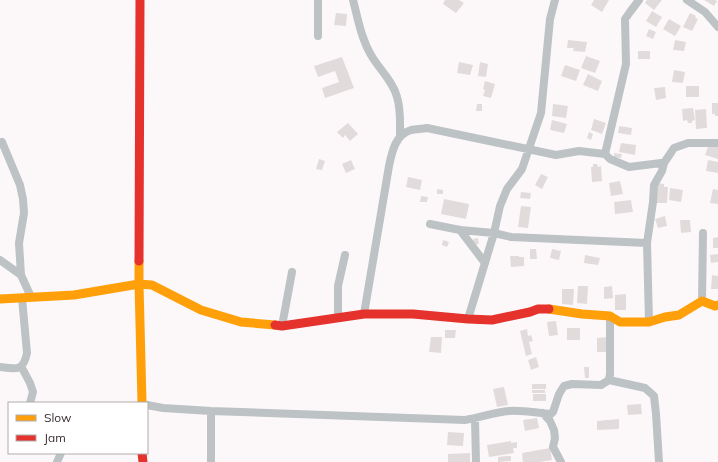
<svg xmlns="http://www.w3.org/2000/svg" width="718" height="462" viewBox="0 0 718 462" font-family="Mulish,sans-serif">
  <rect width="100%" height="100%" fill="#fcf8f9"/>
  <path fill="#e2dbdc" d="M445,0H459L464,3L456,13L443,4Z
    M594,0H609L602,12L591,5Z
    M647,0H662L654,10L645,3Z
    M704,0H715L717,1L714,6Z
    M652,11L662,17L656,27L646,21Z
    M336,13L347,14L346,26L334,25Z
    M690,13L696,16L695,18L698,19L692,31L683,27Z
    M669,19L681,26L675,36L663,29Z
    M649,29L656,32L653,39L646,36Z
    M568,40L587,42L585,52L573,51L574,48H567Z
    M675,40L686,42L684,51L673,50Z
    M638,51H650V59H638Z
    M586,56L600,61L595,73L581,68Z
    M342,57L354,88L325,98L322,88L339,82L335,71L318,77L314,66Z
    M459,62L473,65L470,75L457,73Z
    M480,62L488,64L486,77L478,76Z
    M565,65L580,70L576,81L561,76Z
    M674,70L685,72L683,83L672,82Z
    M588,74L602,81L598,91L583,85Z
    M485,81L495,84L491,98L483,96L485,90L483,89Z
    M686,86H699V97H686Z
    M665,87L666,98L656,100L654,88Z
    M712,103H718V116H715V114H712Z
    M477,104H482V111H476Z
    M553,104L568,106L566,118L552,116Z
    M693,108L695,120L692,121V123H688L687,120L683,121L682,109Z
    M706,109L707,128L696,129L695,110Z
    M594,119L606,123L602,134L591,130Z
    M552,120L567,124L564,133L550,130Z
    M348,123L358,134L350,141L345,135L343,138L337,132Z
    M619,126L632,128L631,135L618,133Z
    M589,132L593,134L591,140L587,138Z
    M621,143L636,145L635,155L619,152Z
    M709,144L718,146V159L705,155Z
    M614,153L622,154L621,158L614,157Z
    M319,159L325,161L322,170L316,169Z
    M351,160L355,169L346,173L342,164Z
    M708,160L718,162V173L706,171Z
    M593,164H597L598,167L601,166L602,181L592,182L591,167H593Z
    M541,174L548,177L542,189L535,185Z
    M408,177L422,180L420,190L406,187Z
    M620,181L623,194L611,196L609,183Z
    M656,183L664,184V187H668L667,203H655Z
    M670,188L683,190L681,202L669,200Z
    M437,189L443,190V194H437Z
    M713,189L718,190V204L710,203Z
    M521,192L531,193L530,199L520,198Z
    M421,196L428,197L427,202H420Z
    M444,199L469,204L466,219L441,214Z
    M631,200L633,212L615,214L614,202Z
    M521,206L531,207L528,228L518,227Z
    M665,216L667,226L658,228L655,219Z
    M680,220H690L691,232L681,233Z
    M718,237V248H713V238Z
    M478,238L479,244L474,245L473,239Z
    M443,240L449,242L447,247L442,245Z
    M530,249H536L537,259H530Z
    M552,249L561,251L559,260L550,258Z
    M718,254V262L711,263L710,255Z
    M585,255L600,258L598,265L584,263Z
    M510,256H519V257H524V266L511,267Z
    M712,275L718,276V289H711Z
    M578,286H588L587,304L577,303Z
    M612,286L613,298L604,299V287Z
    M562,289H574L573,305L562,304Z
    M626,294V310H615V295Z
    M556,321L558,335L549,336L547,322Z
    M567,328H580V340H567Z
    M527,329L528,336L531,335L533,341L529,342L532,354L526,356L520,331Z
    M445,330H456L455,338H445Z
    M431,337H442L441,353L429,352Z
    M608,337L609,352H597V338Z
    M536,357L539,367L531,370L528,360Z
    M584,367H589V378H585Z
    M532,384H546V389H532Z
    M504,387L508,405L497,407L493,389Z
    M532,390H545V393H532Z
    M533,394H546V401H533Z
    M641,404L642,414L628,415L627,405Z
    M537,418L539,428L525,431L523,420Z
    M619,419V429L597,430V421Z
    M448,432L464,433L463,446L447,445Z
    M511,441V443L517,442V448H513L514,453L489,457L487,445Z
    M550,448L552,460L540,462H523L522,453Z
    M470,453V462H448V454Z
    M507,456H511V461L498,462V457Z"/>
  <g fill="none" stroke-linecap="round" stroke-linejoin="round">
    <path stroke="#bdc2c4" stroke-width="8" d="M318,0V36
      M353,0C358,19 361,38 371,55C379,69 393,81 397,97C401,109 400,124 400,137
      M687,0L705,12L718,27
      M2,142L20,185L23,199L24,213L19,243L21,275
      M605,154L626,64L625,19L630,12L639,0
      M430,224L460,230L494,233L511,237L647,243
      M460,230L485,263
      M0,260L21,275L31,297
      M702,301L703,233
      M364,314L389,166C392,152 395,135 411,130C416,129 422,129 427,128L556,155L579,151L605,154L610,159L629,167L661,163H664
      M338,318V286L345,255
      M468,319L494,233L500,206L507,189L522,169L541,113L550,19L555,0
      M649,322L647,243L653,202L654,185L662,171L664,163L674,148L688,143H718
      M282,326L292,272
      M21,366L30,383L33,392L30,403
      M0,367C16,369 23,372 27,353L22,298
      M609,380L645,388L654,396L656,414L659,462
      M147,405L163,408L211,411L465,420C480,418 494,412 509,411C523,410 537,413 551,414L553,412L559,394L564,386L572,384L601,385L609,380L610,374V316
      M543,413L550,421L554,430L555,438L553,447L561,462
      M475,419L476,462
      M57,462L61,453
      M211,462V411"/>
    <path stroke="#ff9f0a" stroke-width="9" d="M139,261V284L142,403
      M0,299L74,295L139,284L152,285L201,310L241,322L275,325
      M549,309L582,314L610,316L620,322H649L665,317L679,315L702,301L715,306L718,305"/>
    <path stroke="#e5322d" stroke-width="9" d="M139,261L140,0
      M275,325L282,326L364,314H413L468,319L492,320L530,312L538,309H549
      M142,453L143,462"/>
  </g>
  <rect x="8" y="402" width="140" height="52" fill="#ffffff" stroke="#afabac"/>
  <rect x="16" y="415" width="20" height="6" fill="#ff9f0a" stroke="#afabac"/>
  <text x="44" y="422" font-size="12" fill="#372c2f">Slow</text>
  <rect x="16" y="435" width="20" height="6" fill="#e5322d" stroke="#afabac"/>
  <text x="44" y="442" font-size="12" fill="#372c2f">Jam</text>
</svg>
